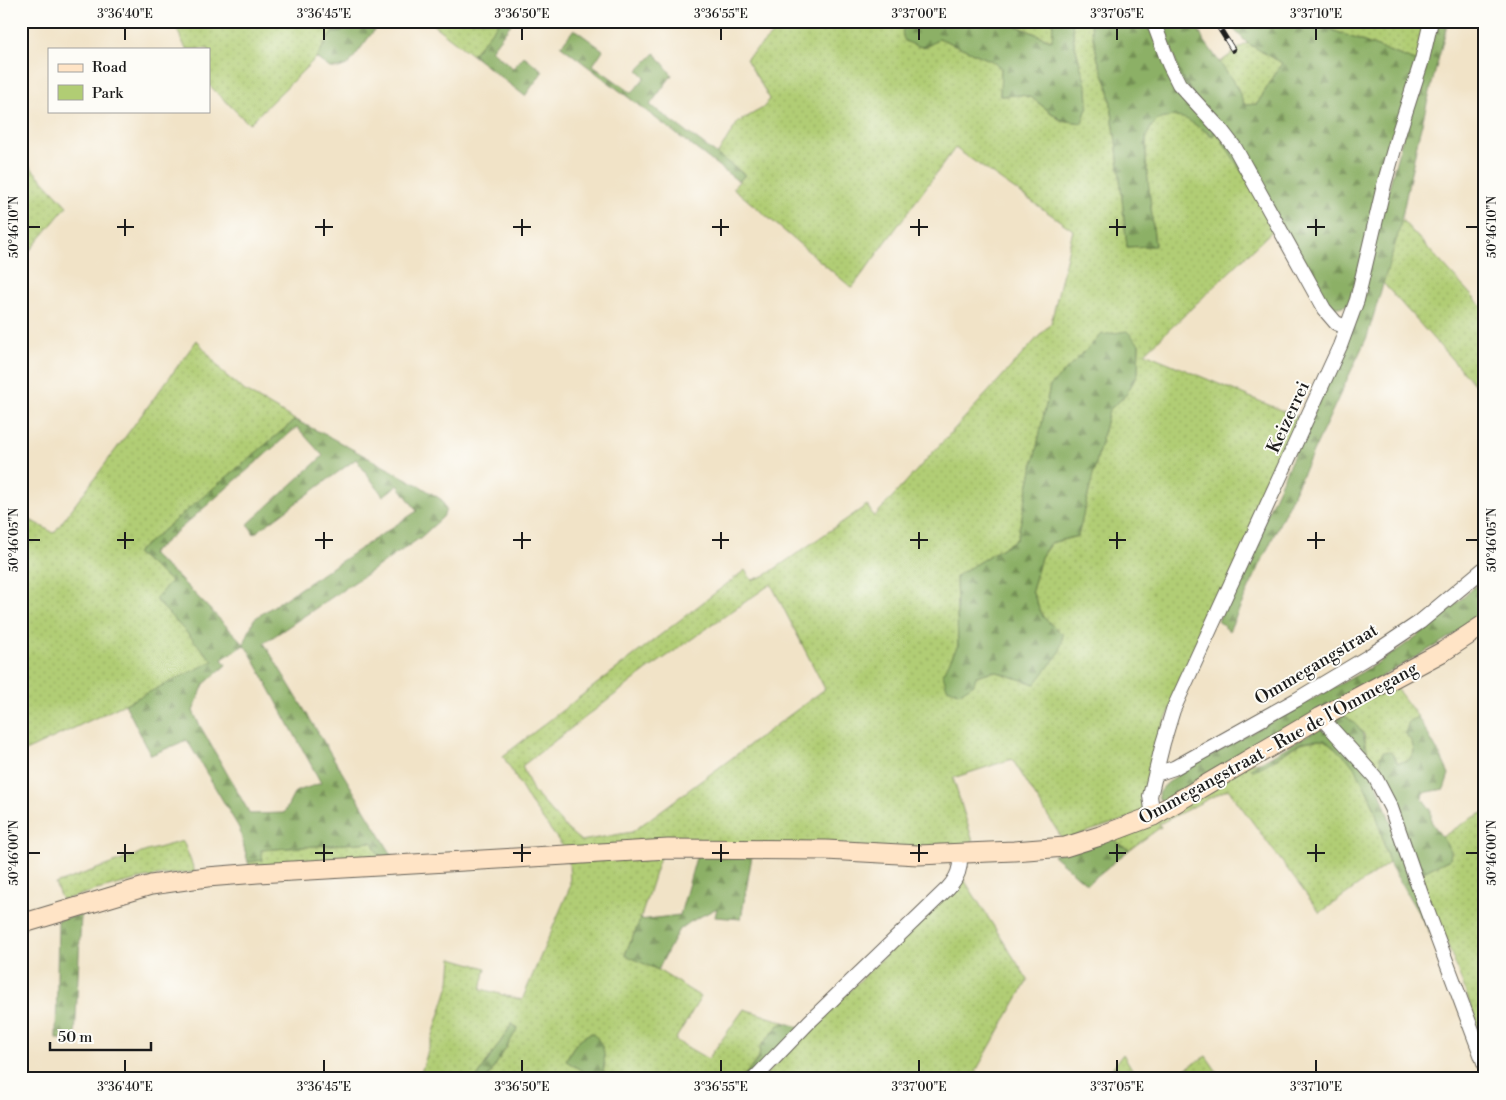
<svg xmlns="http://www.w3.org/2000/svg" width="1506" height="1100" viewBox="0 0 1506 1100" font-family="'Libre Bodoni',serif">
  <defs>
    <pattern id="green-dots" width="8" height="8" patternUnits="userSpaceOnUse" patternTransform="scale(1.25)"><rect width="8" height="8" fill="#b1cd74"/><path d="M2 2h.1M6 6h.1" fill="none" stroke="#98af64" stroke-width="1.8" stroke-linecap="round"/></pattern>
    <pattern id="forest-firs" width="22" height="20" patternUnits="userSpaceOnUse" patternTransform="scale(1.25)"><rect width="22" height="20" fill="#8cb066"/><path d="M5 1l3.5 6h-7zM16 11l3.5 6h-7z" fill="#728e53"/></pattern>
  </defs>
  <rect width="100%" height="100%" fill="#fdfcf7"/>
  <filter id="ink" filterUnits="userSpaceOnUse"><feTurbulence type="fractalNoise" baseFrequency=".02" numOctaves="2"/><feDisplacementMap in="SourceGraphic" scale="10" xChannelSelector="R" yChannelSelector="G"/><feConvolveMatrix kernelMatrix="1 2 1 2 8 2 1 2 1" color-interpolation-filters="sRGB"/></filter>
  <filter id="wash" filterUnits="userSpaceOnUse"><feTurbulence type="fractalNoise" baseFrequency=".0096" numOctaves="4" result="noise"/><feDisplacementMap in="SourceGraphic" scale="20" xChannelSelector="R" yChannelSelector="G"/><feGaussianBlur stdDeviation="1.12" result="paint"/><feColorMatrix in="noise" values="0 0 0 0 0 0 0 0 0 0 0 0 0 0 0 0 0 1.4 0 .05"/><feComposite in="paint" operator="in"/></filter>
  <g filter="url(#wash)">
    <rect width="100%" height="100%" fill="#f1e3c7"/>
    <path fill="url(#green-dots)" stroke="#667448" fill-rule="evenodd" d="M173,21H348L342,32L333,31L316,58L249,124L209,85V49H186Z
      M428,21H500L472,55Z
      M759,21H903L907,23C902,30 901,33 905,41C921,48 925,50 939,38L992,61L1001,68L1000,96L1022,95L1032,98L1060,120L1082,123L1088,104L1087,89L1074,42L1072,21H1090L1098,60L1109,90L1117,149L1127,247L1155,245L1146,162V138L1151,127L1158,120L1172,116L1186,118L1212,136L1217,132L1236,157L1276,227L1145,353L1302,419L1162,728L1142,808L1138,815L1063,840L1012,759L953,778L975,848H564L530,802L503,756L745,570L752,580L766,575L867,505L874,517L1051,323L1073,230L955,148L852,288L733,188L745,175L717,155L738,122L763,108L770,99L746,59L772,35ZM1139,344L1138,373L1126,395L1109,410L1078,536L1051,543L1041,557L1032,591L1043,617L1063,635L1035,684L994,671L976,676L953,657L958,645L956,576L1017,539L1050,386ZM771,584L825,689L632,832L581,841L568,830L533,791L522,766L647,670Z
      M1005,21H1053V41Z
      M1308,21H1428L1418,62Z
      M1247,43L1282,63L1257,104L1245,105L1235,84L1219,63Z
      M21,157L67,206L21,261Z
      M1401,219L1485,310V396L1383,283Z
      M197,340L224,374L245,391L295,420L136,553L172,581L155,599L214,662L21,753V515L54,533Z
      M1394,685L1418,717L1409,721L1411,740L1415,753L1409,760L1399,763L1390,752L1382,779L1369,761L1364,734L1342,714Z
      M1325,740C1368,764 1378,820 1389,863L1320,913L1228,789L1159,824L1161,827L1129,850L1112,839L1249,763L1272,761L1301,743L1310,741Z
      M1485,812V1049C1466,989 1443,932 1419,874L1450,859V851L1442,837L1470,819Z
      M183,841L195,872C147,874 109,887 62,900L55,884L147,851Z
      M373,842L381,860L250,869L248,862L263,860L260,850Z
      M661,854L640,920L625,954L658,970L701,997L675,1040L708,1059L744,1009L787,1023L779,1025L760,1047L759,1058L741,1079H613L603,1072L605,1064L592,1033C578,1037 572,1048 566,1060L595,1079H487L518,1028L512,1024L476,1079H419L450,982L452,958L486,968L481,989L522,1000L570,887L569,861Z
      M963,878L1028,980L976,1071L984,1079H761Z
      M1123,1054L1138,1079H1104Z
      M1206,1056L1222,1079H1169Z"/>
    <path fill="url(#forest-firs)" stroke="#546641" fill-rule="evenodd" d="M348,21H381L349,64L339,68H330L316,58L333,31H342Z
      M500,21H508L511,24L491,50L513,68L524,56L543,71L525,96L472,55Z
      M903,21H1005L1052,41L1053,21H1072L1074,42L1087,89L1088,105L1082,123L1061,120L1032,98L1022,95L1000,96L1001,68L992,61L939,38C925,50 921,48 905,41C901,33 902,30 906,23Z
      M1090,21H1147L1217,132L1213,136L1186,119L1172,116L1158,120L1151,127L1146,138V161L1155,246L1127,247L1117,149L1109,90L1098,60Z
      M1161,21H1194L1203,39L1235,84L1245,105L1257,104L1282,63L1247,43L1226,21H1308L1418,62L1349,304L1340,307H1332L1322,297L1182,78Z
      M1434,21H1448L1418,139L1399,231L1367,337L1229,631L1218,621L1350,332Z
      M574,29L603,50L593,65L632,93L645,77L638,70L655,53L672,75L650,105L745,175L738,181L561,46Z
      M1127,331L1139,344L1138,373L1126,395L1109,410L1078,536L1050,543L1041,557L1032,591L1043,617L1063,635L1060,652L1035,684L994,671L976,676L974,684L960,693L947,688L943,674L958,645L956,576L1017,539L1050,386L1101,335Z
      M295,420L328,436L420,486L442,500L446,510L443,517L420,538L264,643L395,860H381L372,842L261,850L263,860L248,862L239,828L187,740L151,755L125,704L213,661L155,599L171,581L136,553ZM297,427L323,456L248,524L254,534L356,459L383,496L398,485L417,511L254,619L244,644L178,577L151,554ZM244,645L249,651L321,783L295,792L284,813L250,814L199,724L193,711L204,684L226,665L222,659Z
      M1485,577V615L1435,646L1165,801L1159,799L1158,793C1172,775 1197,764 1216,753C1264,725 1313,699 1362,672C1409,646 1446,614 1485,577Z
      M1342,714C1365,729 1364,736 1369,761L1430,933L1389,863L1374,806L1357,771L1346,757L1325,740C1317,740 1309,740 1301,743C1284,750 1271,765 1253,770L1250,768L1320,728L1326,730L1339,738L1345,732L1333,717Z
      M1418,717L1441,757L1449,774L1444,789L1423,793L1422,798L1431,810V821L1451,851L1450,859L1419,874L1382,779L1380,757L1383,752L1390,751L1398,763L1409,760L1414,753C1414,745 1410,739 1405,733L1409,721Z
      M1112,839L1129,850L1087,884L1053,855Z
      M697,854L752,856L741,919L715,917L717,908L690,922L678,931L658,970L625,955L640,920L680,915Z
      M81,915L75,1039H56L58,920Z
      M787,1023L800,1028L750,1079H741L759,1059L760,1047L779,1025Z
      M512,1024L518,1028L487,1079H476Z
      M592,1033C605,1044 606,1057 603,1072L613,1079H595L566,1061C572,1048 578,1037 592,1033Z"/>
  </g>
  <g filter="url(#ink)">
    <g fill="none" stroke-linecap="round" stroke-linejoin="round">
      <defs>
        <path id="street" d="M1153,21L1169,64L1179,84L1222,131L1235,148L1324,309L1336,323L1346,327
          M1321,717L1375,777L1391,808L1422,897L1485,1065
          M1156,774L1174,768L1296,700L1371,655L1420,622L1485,568
          M1153,816L1150,796L1163,743L1173,710L1340,346L1357,300L1385,181L1399,132L1422,60L1431,21
          M754,1079L809,1022L948,888C958,877 961,868 960,854"/>
        <path id="secondary" d="M21,924L151,885L207,877L258,873L668,849L826,850L918,855L1014,851L1065,847L1100,836L1153,816L1321,717L1444,651L1485,624"/>
      </defs>
      <use href="#street" stroke="#676258" stroke-width="16"/>
      <use href="#secondary" stroke="#676258" stroke-width="21"/>
      <use href="#street" stroke="#fff" stroke-width="14"/>
      <use href="#secondary" stroke="#ffe4c6" stroke-width="19"/>
      <defs>
        <path id="rail" d="M1215,21L1233,50"/>
      </defs>
      <use href="#rail" stroke="#1c1c1c" stroke-width="5.5"/>
      <use href="#rail" stroke="#fdfcf7" stroke-width="4" stroke-dasharray="11" stroke-linecap="butt"/>
    </g>
  </g>
  <path fill="none" stroke="#1c1c1c" stroke-width="2" d="M125,28V40M324,28V40M522,28V40M721,28V40M919,28V40M1117,28V40M1316,28V40M125,219V236M324,219V236M522,219V236M721,219V236M919,219V236M1117,219V236M1316,219V236M28,227H40M117,227H134M315,227H333M513,227H531M712,227H729M910,227H928M1109,227H1126M1307,227H1325M1466,227H1478M125,532V549M324,532V549M522,532V549M721,532V549M919,532V549M1117,532V549M1316,532V549M28,540H40M117,540H134M315,540H333M513,540H531M712,540H729M910,540H928M1109,540H1126M1307,540H1325M1466,540H1478M125,844V862M324,844V862M522,844V862M721,844V862M919,844V862M1117,844V862M1316,844V862M28,853H40M117,853H134M315,853H333M513,853H531M712,853H729M910,853H928M1109,853H1126M1307,853H1325M1466,853H1478M125,1060V1072M324,1060V1072M522,1060V1072M721,1060V1072M919,1060V1072M1117,1060V1072M1316,1060V1072"/>
  <g text-anchor="middle" stroke-width="4" stroke-linejoin="round" paint-order="stroke">
    <g font-size="18" fill="#1c1c1c" stroke="#fdfcf7">
      <text transform="translate(1288 417) rotate(-65)" y="6">Keizerrei</text>
      <text transform="translate(1316 664) rotate(-31)" y="6">Ommegangstraat</text>
      <text transform="translate(1278 743) rotate(-29)" y="6">Ommegangstraat - Rue de l'Ommegang</text>
    </g>
  </g>
  <rect width="1506" height="1100" fill="none" stroke="#fdfcf7" stroke-width="55"/>
  <rect x="48" y="48" width="162" height="65" fill="#fdfcf7" stroke="#a3a29f"/>
  <rect x="58" y="64" width="25" height="8" fill="#ffe4c6" stroke="#a3a29f"/>
  <text x="92" y="72" font-size="15" fill="#1c1c1c">Road</text>
  <rect x="58" y="85" width="25" height="15" fill="#b1cd74" stroke="#a3a29f"/>
  <text x="92" y="98" font-size="15" fill="#1c1c1c">Park</text>
  <path d="M50 1042v8h101v-8" fill="none" stroke="#1c1c1c" stroke-width="2.5"/>
  <text x="58" y="1042" font-size="15" fill="#1c1c1c" stroke="#fdfcf7" stroke-width="4" paint-order="stroke">50 m</text>
  <rect x="28" y="28" width="1450" height="1044" fill="none" stroke="#1c1c1c" stroke-width="2"/>
  <g font-size="12" text-anchor="middle" fill="#1c1c1c">
    <text x="125" y="18">3°36'40"E</text>
    <text x="324" y="18">3°36'45"E</text>
    <text x="522" y="18">3°36'50"E</text>
    <text x="721" y="18">3°36'55"E</text>
    <text x="919" y="18">3°37'00"E</text>
    <text x="1117" y="18">3°37'05"E</text>
    <text x="1316" y="18">3°37'10"E</text>
    <text transform="translate(14 227) rotate(-90)" y="4">50°46'10"N</text>
    <text transform="translate(1492 227) rotate(-90)" y="4">50°46'10"N</text>
    <text transform="translate(14 540) rotate(-90)" y="4">50°46'05"N</text>
    <text transform="translate(1492 540) rotate(-90)" y="4">50°46'05"N</text>
    <text transform="translate(14 853) rotate(-90)" y="4">50°46'00"N</text>
    <text transform="translate(1492 853) rotate(-90)" y="4">50°46'00"N</text>
    <text x="125" y="1091">3°36'40"E</text>
    <text x="324" y="1091">3°36'45"E</text>
    <text x="522" y="1091">3°36'50"E</text>
    <text x="721" y="1091">3°36'55"E</text>
    <text x="919" y="1091">3°37'00"E</text>
    <text x="1117" y="1091">3°37'05"E</text>
    <text x="1316" y="1091">3°37'10"E</text>
  </g>
</svg>
